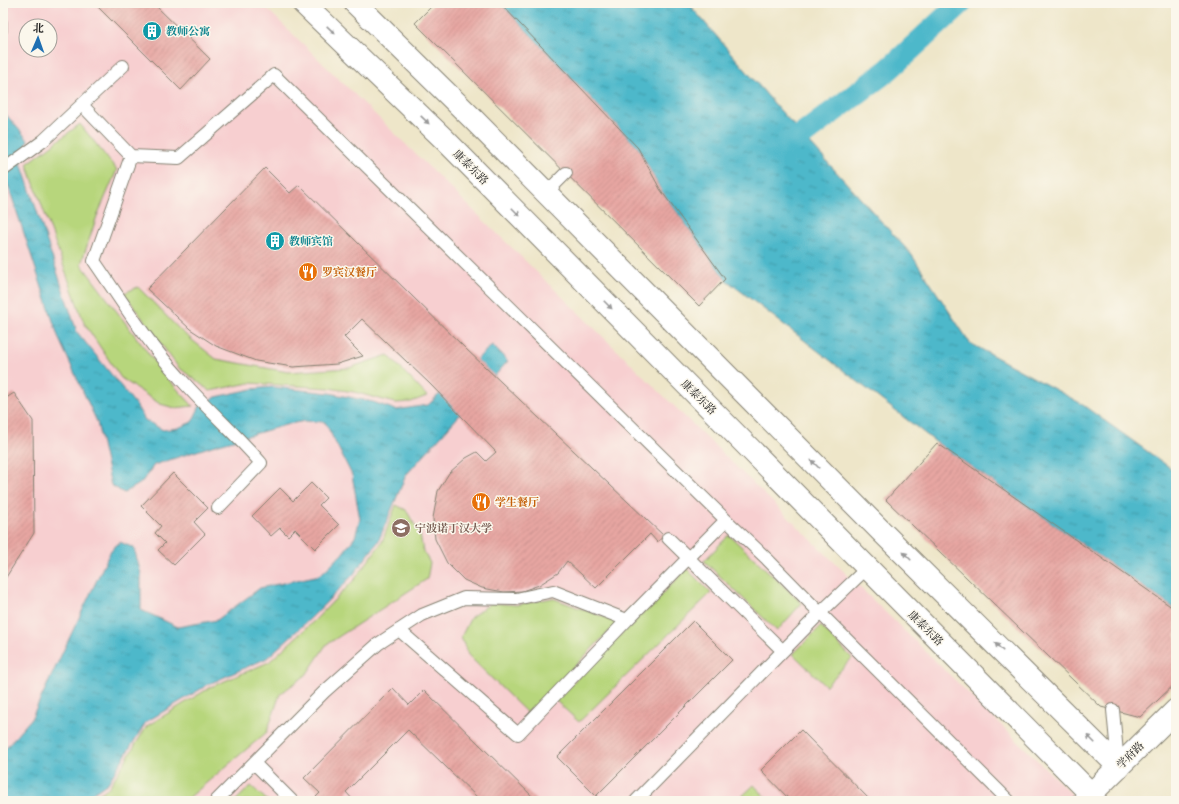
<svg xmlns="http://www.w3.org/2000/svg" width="1179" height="804" viewBox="0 0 1179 804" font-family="'Libre Caslon Text','Noto Serif SC',serif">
  <defs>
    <pattern id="water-ripples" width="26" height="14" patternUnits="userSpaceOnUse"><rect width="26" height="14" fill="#4db8ca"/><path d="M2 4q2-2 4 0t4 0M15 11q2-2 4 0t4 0" fill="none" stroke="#3f95a3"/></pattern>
    <pattern id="building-hatch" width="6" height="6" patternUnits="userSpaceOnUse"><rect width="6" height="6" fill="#e7a6a2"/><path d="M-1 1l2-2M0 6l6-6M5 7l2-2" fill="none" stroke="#c68e8b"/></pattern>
  </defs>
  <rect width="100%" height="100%" fill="#fbf7ec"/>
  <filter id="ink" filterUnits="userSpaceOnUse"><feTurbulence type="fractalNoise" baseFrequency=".025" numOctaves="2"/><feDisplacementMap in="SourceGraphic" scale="8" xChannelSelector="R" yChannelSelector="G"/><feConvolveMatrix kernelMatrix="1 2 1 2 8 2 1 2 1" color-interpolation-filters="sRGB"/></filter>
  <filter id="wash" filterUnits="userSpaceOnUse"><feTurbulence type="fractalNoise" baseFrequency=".012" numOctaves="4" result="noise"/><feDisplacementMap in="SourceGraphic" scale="16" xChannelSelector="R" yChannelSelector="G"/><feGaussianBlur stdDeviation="0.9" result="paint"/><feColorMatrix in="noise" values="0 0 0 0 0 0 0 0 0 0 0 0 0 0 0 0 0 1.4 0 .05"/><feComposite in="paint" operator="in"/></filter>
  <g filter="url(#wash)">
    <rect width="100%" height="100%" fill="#eee6c9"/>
    <path fill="#f7cfd0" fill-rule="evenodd" d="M3,3H261L1079,801H3ZM26,26H50V50H26Z"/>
    <path fill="#b7d67c" stroke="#6a794c" d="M80,124L117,170L97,216L81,264L167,378L193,406L175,408L160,404L121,378L84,323L27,164Z
      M138,287L182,332L216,359L288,372L349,368L388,355L427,396L411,402L395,403L354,392L329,388L249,383L210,391L178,367L124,293Z
      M396,505L406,510L420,534L423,551L430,563L427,579L326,645L306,675L280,694L267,732L185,801H89L109,787L147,726L211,687L269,662L314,621L355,579L382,542Z
      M729,535L802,603L777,631L704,561Z
      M687,569L711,593L579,722L555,700Z
      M552,598L618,622L528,714L468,655L461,637L471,617L491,603L517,605Z
      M821,626L852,658L826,686L793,654Z
      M754,785L769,801H737Z
      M251,786L268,801H235Z"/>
    <path fill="url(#water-ripples)" stroke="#346a73" d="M500,3H688L779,109L911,254L970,343L1080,403L1176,472V610L937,443L725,279L660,189L638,148Z
      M3,111L28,140L21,163L77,332L136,405L145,420L163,430L178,428L192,422L200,406L216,397L252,389L273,387L329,393L373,402L396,410L428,405L492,345L508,361L406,475L378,542L353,575L312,617L267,658L209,684L146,722L108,783L81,801H3V751L31,719L111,550L120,542L134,548L141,574V610L178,627L217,620L260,588L320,575L342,554L355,537L360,519L352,475L325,422L305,421L289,424L212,446L154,465L141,483L124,493L111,485L97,422L59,339L3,170Z"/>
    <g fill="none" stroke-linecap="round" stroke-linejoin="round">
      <path stroke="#4db8ca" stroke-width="23" d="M777,154L888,70L961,3"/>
    </g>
    <g id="blocks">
      <path fill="url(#building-hatch)" d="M94,3H153L210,59L181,90Z
        M435,3H500L638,148L660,189L725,279L699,306L415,23Z
        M3,9L7,21V32L3,43Z
        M265,168L290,193L299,185L466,349L664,536L657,542L650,534L596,588L567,561L558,573L539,585L522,591L504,592L482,588L464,580L447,563L435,539L433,518L438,491L449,473L466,458L477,452L486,461L496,452L430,384L362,319L344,337L363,356L337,364L293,367L256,361L216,346L190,329L147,289Z
        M14,393L33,421L34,533L3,582V400Z
        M937,443L1176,610V683L1140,717L1101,707L886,500Z
        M173,473L208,508L194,522L205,534L174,565L158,550L165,543L155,533L161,526L141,506Z
        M311,483L326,498L319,505L339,525L315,549L295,529L288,536L280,528L271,536L252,516L280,488L293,501Z
        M693,621L732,660L596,796L557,757Z
        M393,688L409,705L424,690L537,801H481L408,730L346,792L354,801H312L320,793L304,778Z
        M801,730L871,801H791L761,770Z"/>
    </g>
  </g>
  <g filter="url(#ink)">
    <use href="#blocks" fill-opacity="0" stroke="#858172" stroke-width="1"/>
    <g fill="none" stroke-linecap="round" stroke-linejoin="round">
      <defs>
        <path id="lane" d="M82,105L131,156L94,261C121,300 147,342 179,377C205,407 235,433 261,463L218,508
          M131,156L179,158L274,75L726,520
          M3,170L43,141L123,66
          M546,193L566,173
          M668,538L783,651
          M399,630L518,734L627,620
          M1113,710L1118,764
          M254,763L292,801
          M216,801L324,692L378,644L422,615L464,598L516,599L553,591L627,620L726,520L767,559L820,613L867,568
          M636,801L820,613L1009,801"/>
        <path id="secondary" d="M303,3L445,140L1091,794
          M355,3L471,117L881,531L1119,767
          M1084,801L1176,710"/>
      </defs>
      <use href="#lane" stroke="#858172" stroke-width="14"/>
      <use href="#secondary" stroke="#858172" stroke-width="24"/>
      <use href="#lane" stroke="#fff" stroke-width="12"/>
      <use href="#secondary" stroke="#fff" stroke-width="22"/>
    </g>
    <defs><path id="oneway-solid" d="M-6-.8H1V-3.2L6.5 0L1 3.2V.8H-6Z"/></defs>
    <g fill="#999">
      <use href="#oneway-solid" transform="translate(331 30) rotate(44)"/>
      <use href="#oneway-solid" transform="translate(425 120) rotate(44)"/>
      <use href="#oneway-solid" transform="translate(516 212) rotate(45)"/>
      <use href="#oneway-solid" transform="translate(608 305) rotate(45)"/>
      <use href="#oneway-solid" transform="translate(815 464) rotate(-135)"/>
      <use href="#oneway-solid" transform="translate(907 556) rotate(-135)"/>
      <use href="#oneway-solid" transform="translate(999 647) rotate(-135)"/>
      <use href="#oneway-solid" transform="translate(1091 739) rotate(-135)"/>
    </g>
  </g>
  <defs>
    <symbol id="building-disc" viewBox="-11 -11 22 22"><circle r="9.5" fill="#0f9aa8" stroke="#fbf7ec"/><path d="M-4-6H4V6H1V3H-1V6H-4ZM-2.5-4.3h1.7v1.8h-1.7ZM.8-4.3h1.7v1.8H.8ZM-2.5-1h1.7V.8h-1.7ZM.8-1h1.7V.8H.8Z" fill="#fff"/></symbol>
    <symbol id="restaurant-disc" viewBox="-11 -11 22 22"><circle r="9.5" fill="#e8710a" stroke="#fbf7ec"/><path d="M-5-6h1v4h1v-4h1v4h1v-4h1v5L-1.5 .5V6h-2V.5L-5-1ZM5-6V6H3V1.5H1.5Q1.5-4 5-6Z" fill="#fff"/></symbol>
    <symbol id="university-disc" viewBox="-11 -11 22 22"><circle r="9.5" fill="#8d6e63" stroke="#fbf7ec"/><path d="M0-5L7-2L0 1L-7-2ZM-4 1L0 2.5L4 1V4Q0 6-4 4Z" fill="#fff"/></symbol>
  </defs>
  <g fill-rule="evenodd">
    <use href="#building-disc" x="141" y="20" width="22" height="22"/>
    <use href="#building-disc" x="264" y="230" width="22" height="22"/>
    <use href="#restaurant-disc" x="297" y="261" width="22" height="22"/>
    <use href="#restaurant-disc" x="470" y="491" width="22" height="22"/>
    <use href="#university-disc" x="390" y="517" width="22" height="22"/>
  </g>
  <g text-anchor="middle" stroke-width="3" stroke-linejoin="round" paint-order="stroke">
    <g font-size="11" font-weight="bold" fill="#0d838f" stroke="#fbf7ec" text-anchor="start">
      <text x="166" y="35">教师公寓</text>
      <text x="289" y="245">教师宾馆</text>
    </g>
    <g font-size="11" fill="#1c1c1c" stroke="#fbf7ec">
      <text transform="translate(471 167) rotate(45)" y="4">康泰东路</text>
      <text transform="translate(699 397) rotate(45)" y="4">康泰东路</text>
      <text transform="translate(926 628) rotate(45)" y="4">康泰东路</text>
      <text transform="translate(1130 755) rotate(-45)" y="4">学府路</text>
    </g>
    <g font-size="11" font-weight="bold" fill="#c56008" stroke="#fbf7ec" text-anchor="start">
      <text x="322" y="276">罗宾汉餐厅</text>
      <text x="495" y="506">学生餐厅</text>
    </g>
    <g font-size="11" font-weight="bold" fill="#785e54" stroke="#fbf7ec" text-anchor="start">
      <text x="415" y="532">宁波诺丁汉大学</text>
    </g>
  </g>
  <rect width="1179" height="804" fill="none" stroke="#fbf7ec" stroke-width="16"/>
  <g transform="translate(38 38) rotate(2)"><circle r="19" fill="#fbf7ec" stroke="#a29f99"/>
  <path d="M0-3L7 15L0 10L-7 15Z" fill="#1f6fb2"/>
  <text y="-6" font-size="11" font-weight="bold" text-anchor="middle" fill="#1c1c1c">北</text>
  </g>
</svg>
